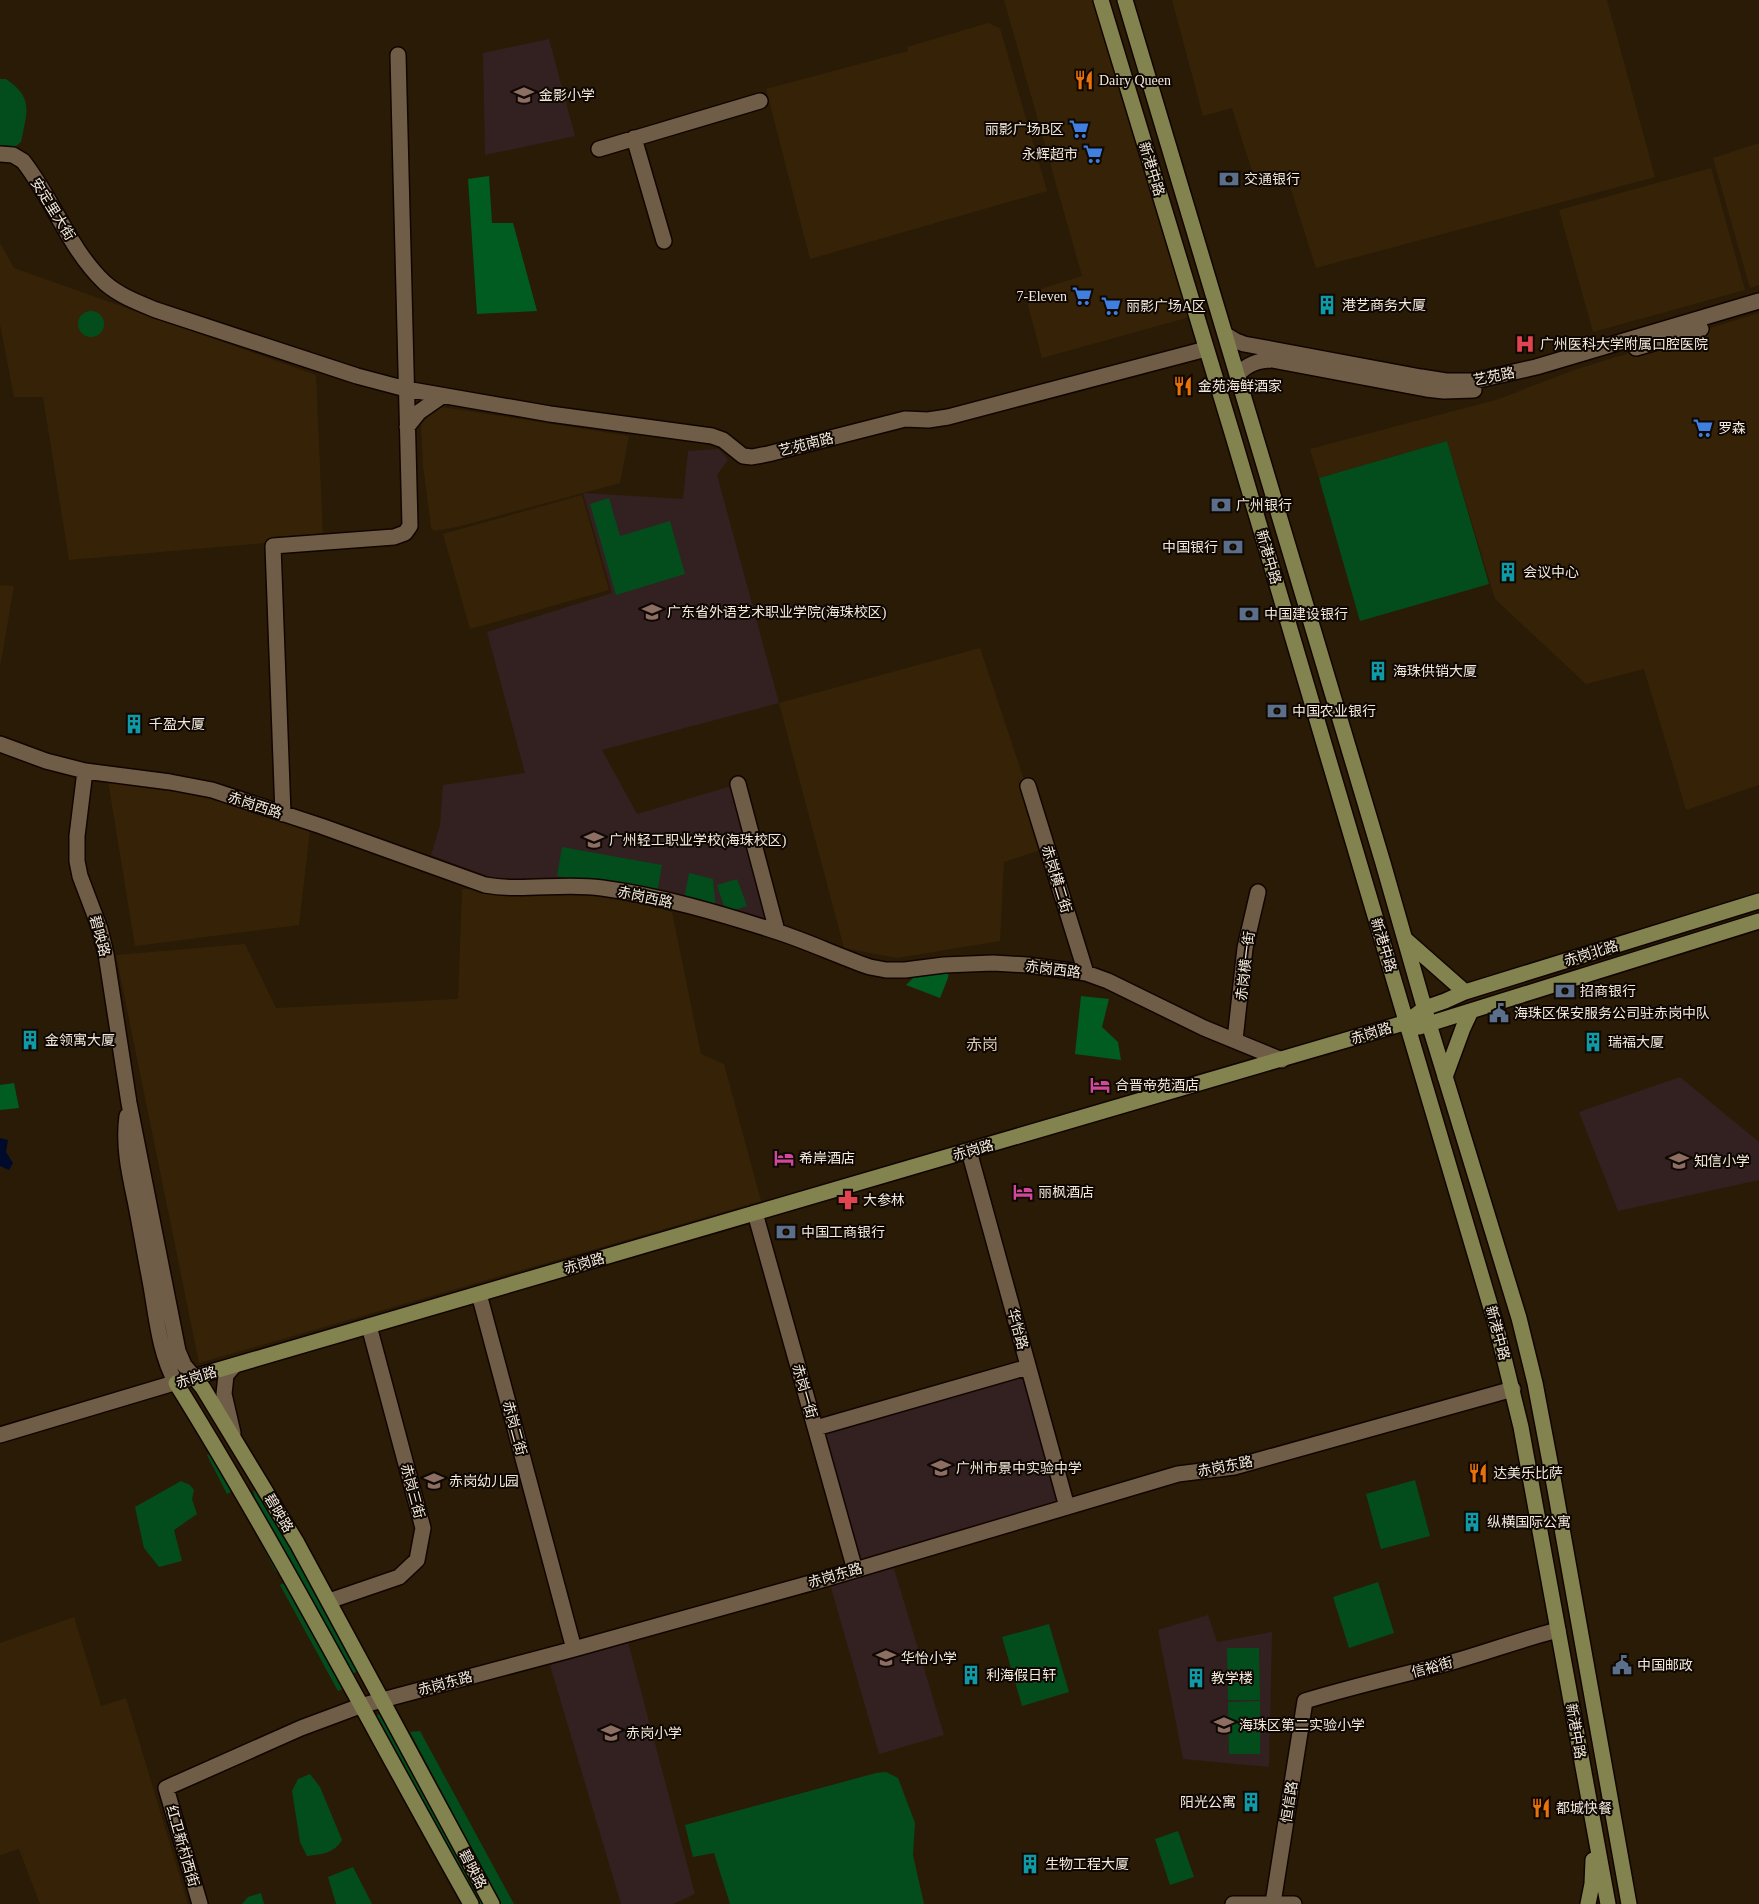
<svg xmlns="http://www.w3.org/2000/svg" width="1759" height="1904" viewBox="0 0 1759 1904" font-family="'Times New Roman','Noto Sans SC',serif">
  <rect width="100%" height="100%" fill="#2a1b07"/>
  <path fill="#362307" d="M1004,0H1097L1190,317L1042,358L1025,294L1082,276Z
    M1172,0H1607L1655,177L1316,268L1288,180L1257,187L1232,108L1203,116Z
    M988,23L1000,28L1047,191L810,259L766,89L908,51L907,47Z
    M1759,143V285L1750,288L1713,158Z
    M1711,168L1745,290L1593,332L1559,210Z
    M0,243L14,268L316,375L323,538L69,560L43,397H14L0,324Z
    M1759,313V785L1686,810L1644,669L1586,684L1495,599L1447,441L1319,478L1310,449L1499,399L1574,370Z
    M442,407L629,436L620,483L457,527L434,531L431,527L423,465L421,425L432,411Z
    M582,495L609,590L470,629L443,534Z
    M0,585L14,586L0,667Z
    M980,648L1047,848L1004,862L1000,941L897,958L844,948L779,703Z
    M108,781L168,785L310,830L299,925L135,946Z
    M581,888L672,912L701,1054L724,1064L761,1201L199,1363L116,955L245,944L276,1008L458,999L462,889Z
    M74,1617L101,1706L126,1698L188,1904H40L19,1849L0,1855V1643Z"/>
  <path fill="#332021" d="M549,39L575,136L485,155L483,53Z
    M719,449L728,460L717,475L779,703L602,750L637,814L738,784L776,928L549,879L503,882L431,855L440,825L443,785L525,773L487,632L612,593L583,493L683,499L688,451Z
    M1680,1077L1759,1142V1180L1618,1211L1579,1112Z
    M1025,1372L1062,1505L857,1565L821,1430Z
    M892,1562L944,1735L879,1754L829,1581Z
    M1208,1615L1217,1642L1272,1632L1269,1767L1183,1759L1158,1630Z
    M628,1642L695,1894L673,1904H621L550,1665Z"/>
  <path fill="#034d1c" d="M0,79H6C34,98 27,112 21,142L16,146L0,150Z
    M78 324a13 13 0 1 1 26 0a13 13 0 1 1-26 0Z
    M1447,441L1489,584L1360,621L1319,478Z
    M609,498L620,536L670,521L685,574L616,595L590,504Z
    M562,847L662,865L657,893L557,876Z
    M689,873L713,879L716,909L684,900Z
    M737,879L747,906L726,913L717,885Z
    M217,1449L280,1570L276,1572L233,1491L227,1494L207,1455Z
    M1415,1480L1430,1536L1381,1549L1366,1494Z
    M181,1481L190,1485L194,1490L192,1499L197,1514L174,1530L182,1561L159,1567L144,1548L135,1507Z
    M253,1490L266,1498L362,1669L348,1676L255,1498Z
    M288,1581L347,1687L338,1691L280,1585Z
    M1378,1582L1394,1633L1349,1648L1333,1597Z
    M1049,1624L1069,1692L1022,1706L1002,1637Z
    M1227,1648H1259L1260,1700H1228Z
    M1260,1701V1754H1229L1228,1702Z
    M384,1711L489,1904H474L372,1718Z
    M420,1731L514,1904H501L410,1732Z
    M886,1772L898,1778L915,1823L913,1855L924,1904H730L714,1853L693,1857L685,1825L876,1773Z
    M310,1774L320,1787L342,1840C333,1854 322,1854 307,1856L300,1842L292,1791L298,1779Z
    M1178,1831L1194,1877L1170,1885L1155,1839Z
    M353,1867L372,1904H336L328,1877Z
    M261,1893L264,1904H242L248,1897Z"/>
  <path fill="#005c21" d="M489,176L492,223H513L537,311L477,314L468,179Z
    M949,968L948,978L940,998L906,985L920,971Z
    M1081,996L1109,999L1102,1027L1118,1042L1121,1060L1075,1054Z
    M14,1083L19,1108L0,1110V1085Z"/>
  <path fill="#000b2c" d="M0,1138L8,1140L6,1152L13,1163L9,1170L0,1166Z"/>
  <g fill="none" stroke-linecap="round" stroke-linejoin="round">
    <defs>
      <path id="minor" d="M634,138L664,241
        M599,149L760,101
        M0,154L13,155L23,161C53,199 69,249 105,283C120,296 139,303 156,310L357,376L406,389L550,414L712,436L723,440L743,456L752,457L768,454L905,419L928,420L948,417L1206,349
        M1226,335L1236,341L1244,344L1421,377L1446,381H1474L1536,367L1759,301
        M1636,348L1701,329
        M1238,374C1248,364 1258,360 1272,360L1426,389L1444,391L1474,390
        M407,427L419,412L442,396
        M0,744L46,761L85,771L170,782L212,790L321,826L485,885C524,892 563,882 602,888C661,896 719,913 775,931C807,941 838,956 870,967L886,970H905L944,965L993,963L1027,965L1086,973L1108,981L1204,1028L1282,1060
        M738,784L777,931
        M1028,786L1086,973
        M283,814L273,546L394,537L405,533L410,526L398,55
        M1235,1040L1245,948L1258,892
        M127,1116C123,1145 129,1172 135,1200C140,1225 144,1250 149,1275C156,1310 158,1351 176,1383
        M969,1151L1067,1507
        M755,1213L855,1570
        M479,1294L574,1649
        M816,1428L1028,1367
        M233,1433L224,1394L226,1375L234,1366
        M0,1435L194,1377L184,1365L178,1351L129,1103L106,954L100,929L80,876L77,861V836L85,771
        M329,1601L399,1577L417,1560L423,1528L369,1326
        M1273,1903L1305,1701C1354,1686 1403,1675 1452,1662C1488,1652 1522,1639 1558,1630
        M200,1904L166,1788L301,1728L360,1706L574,1649L825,1579L1178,1474L1234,1467L1513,1389
        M1233,1904H1294"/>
      <path id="major" d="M1101,0L1233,436L1496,1325L1521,1427L1608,1904
        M1125,0L1383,863L1429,1024L1519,1318L1535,1383L1553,1478L1629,1904
        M1406,940L1465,992
        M1419,1027L1759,921
        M1445,1077L1463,1028L1471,1011
        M176,1383C281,1552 373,1730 471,1904
        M492,1904L297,1543L203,1388L194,1377L1377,1031L1407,1022L1425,1008L1445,1001L1465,992L1759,901
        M1588,1904L1592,1884L1593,1860"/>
    </defs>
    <use href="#minor" stroke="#120500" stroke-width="18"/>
    <use href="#major" stroke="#120500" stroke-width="18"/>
    <use href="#minor" stroke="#6f5d48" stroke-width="15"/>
    <use href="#major" stroke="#82834f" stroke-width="15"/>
  </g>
  <defs>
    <symbol id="restaurant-bare" viewBox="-9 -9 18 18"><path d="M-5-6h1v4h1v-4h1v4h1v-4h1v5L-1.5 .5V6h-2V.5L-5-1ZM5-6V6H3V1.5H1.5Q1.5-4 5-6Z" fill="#e8710a" stroke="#0e0702" stroke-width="2.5" paint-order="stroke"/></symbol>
    <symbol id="school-bare" viewBox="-9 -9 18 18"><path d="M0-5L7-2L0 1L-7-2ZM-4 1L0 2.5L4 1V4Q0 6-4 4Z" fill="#8d6e63" stroke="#0e0702" stroke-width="2.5" paint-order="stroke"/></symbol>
    <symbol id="supermarket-bare" viewBox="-9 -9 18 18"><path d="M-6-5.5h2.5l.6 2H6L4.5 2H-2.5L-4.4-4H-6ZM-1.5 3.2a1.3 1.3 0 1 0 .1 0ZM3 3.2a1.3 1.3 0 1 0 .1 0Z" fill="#3f7fe0" stroke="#0e0702" stroke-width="2.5" paint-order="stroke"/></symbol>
    <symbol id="bank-bare" viewBox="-9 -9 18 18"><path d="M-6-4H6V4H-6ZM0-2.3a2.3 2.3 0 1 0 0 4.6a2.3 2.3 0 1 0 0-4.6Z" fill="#5c6f8a" stroke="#0e0702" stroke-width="2.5" paint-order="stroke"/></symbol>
    <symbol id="building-bare" viewBox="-9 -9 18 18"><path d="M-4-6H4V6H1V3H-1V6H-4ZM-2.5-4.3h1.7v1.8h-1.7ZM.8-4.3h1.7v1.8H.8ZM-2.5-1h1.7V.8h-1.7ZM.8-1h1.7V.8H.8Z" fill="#0f9aa8" stroke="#0e0702" stroke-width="2.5" paint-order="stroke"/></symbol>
    <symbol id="hospital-bare" viewBox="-9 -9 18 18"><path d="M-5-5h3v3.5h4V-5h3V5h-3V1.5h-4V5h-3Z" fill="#e0444e" stroke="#0e0702" stroke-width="2.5" paint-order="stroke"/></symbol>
    <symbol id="civic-bare" viewBox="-9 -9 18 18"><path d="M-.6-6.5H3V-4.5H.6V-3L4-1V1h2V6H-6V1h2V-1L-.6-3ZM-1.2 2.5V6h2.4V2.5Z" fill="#5c6f8a" stroke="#0e0702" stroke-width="2.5" paint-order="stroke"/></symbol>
    <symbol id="hotel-bare" viewBox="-9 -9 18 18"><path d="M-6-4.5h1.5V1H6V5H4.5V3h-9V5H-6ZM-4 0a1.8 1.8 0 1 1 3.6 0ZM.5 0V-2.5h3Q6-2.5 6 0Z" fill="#d1479c" stroke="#0e0702" stroke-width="2.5" paint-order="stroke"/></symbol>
    <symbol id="pharmacy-bare" viewBox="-9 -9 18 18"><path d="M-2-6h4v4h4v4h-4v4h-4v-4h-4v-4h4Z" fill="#e0444e" stroke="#0e0702" stroke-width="2.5" paint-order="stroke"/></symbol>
  </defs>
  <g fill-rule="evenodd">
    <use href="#restaurant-bare" x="1070" y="66" width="28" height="28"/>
    <use href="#school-bare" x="510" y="81" width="28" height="28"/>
    <use href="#supermarket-bare" x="1065" y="115" width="28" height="28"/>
    <use href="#supermarket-bare" x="1079" y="140" width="28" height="28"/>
    <use href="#bank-bare" x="1215" y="165" width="28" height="28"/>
    <use href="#supermarket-bare" x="1068" y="282" width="28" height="28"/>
    <use href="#building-bare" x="1313" y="291" width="28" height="28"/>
    <use href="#supermarket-bare" x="1097" y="292" width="28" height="28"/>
    <use href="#hospital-bare" x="1511" y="330" width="28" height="28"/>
    <use href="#restaurant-bare" x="1169" y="372" width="28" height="28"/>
    <use href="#supermarket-bare" x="1689" y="414" width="28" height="28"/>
    <use href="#bank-bare" x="1207" y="491" width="28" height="28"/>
    <use href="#bank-bare" x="1219" y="533" width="28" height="28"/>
    <use href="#building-bare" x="1494" y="558" width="28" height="28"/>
    <use href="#school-bare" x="638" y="598" width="28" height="28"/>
    <use href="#bank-bare" x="1235" y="600" width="28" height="28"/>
    <use href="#building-bare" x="1364" y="657" width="28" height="28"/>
    <use href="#bank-bare" x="1263" y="697" width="28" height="28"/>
    <use href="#building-bare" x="120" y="710" width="28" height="28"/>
    <use href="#school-bare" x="580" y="826" width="28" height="28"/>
    <use href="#bank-bare" x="1551" y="977" width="28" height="28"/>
    <use href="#civic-bare" x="1485" y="999" width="28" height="28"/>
    <use href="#building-bare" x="16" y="1026" width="28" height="28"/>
    <use href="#building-bare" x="1579" y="1028" width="28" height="28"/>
    <use href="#hotel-bare" x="1086" y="1071" width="28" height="28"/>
    <use href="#hotel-bare" x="770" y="1144" width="28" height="28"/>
    <use href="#school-bare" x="1665" y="1147" width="28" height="28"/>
    <use href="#hotel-bare" x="1009" y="1178" width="28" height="28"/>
    <use href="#pharmacy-bare" x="834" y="1186" width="28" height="28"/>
    <use href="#bank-bare" x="772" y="1218" width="28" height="28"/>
    <use href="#school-bare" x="927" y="1454" width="28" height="28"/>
    <use href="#restaurant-bare" x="1464" y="1459" width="28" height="28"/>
    <use href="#school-bare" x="420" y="1467" width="28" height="28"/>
    <use href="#building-bare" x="1458" y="1508" width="28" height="28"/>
    <use href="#school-bare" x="872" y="1644" width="28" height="28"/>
    <use href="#civic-bare" x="1608" y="1651" width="28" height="28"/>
    <use href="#building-bare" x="957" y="1661" width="28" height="28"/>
    <use href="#building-bare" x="1182" y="1664" width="28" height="28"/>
    <use href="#school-bare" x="1210" y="1711" width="28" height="28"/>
    <use href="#school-bare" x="597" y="1719" width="28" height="28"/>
    <use href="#building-bare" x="1237" y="1788" width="28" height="28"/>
    <use href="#restaurant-bare" x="1527" y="1794" width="28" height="28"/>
    <use href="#building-bare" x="1016" y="1850" width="28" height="28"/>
  </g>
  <g text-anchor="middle" stroke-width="4" stroke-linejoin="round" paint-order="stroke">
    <g font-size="14" fill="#f3e9dc" stroke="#0e0702" text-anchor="start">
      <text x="1099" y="85">Dairy Queen</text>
      <text x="539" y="100">金影小学</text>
      <text x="1064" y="134" text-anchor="end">丽影广场B区</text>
      <text x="1078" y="159" text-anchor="end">永辉超市</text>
      <text x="1244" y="184">交通银行</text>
      <text x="1067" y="301" text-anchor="end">7-Eleven</text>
      <text x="1342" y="310">港艺商务大厦</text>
      <text x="1126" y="311">丽影广场A区</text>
      <text x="1540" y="349">广州医科大学附属口腔医院</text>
      <text x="1198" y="391">金苑海鲜酒家</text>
      <text x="1718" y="433">罗森</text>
      <text x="1236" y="510">广州银行</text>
      <text x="1218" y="552" text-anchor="end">中国银行</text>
      <text x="1523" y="577">会议中心</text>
      <text x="667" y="617">广东省外语艺术职业学院(海珠校区)</text>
      <text x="1264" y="619">中国建设银行</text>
      <text x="1393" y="676">海珠供销大厦</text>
      <text x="1292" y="716">中国农业银行</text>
      <text x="149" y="729">千盈大厦</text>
      <text x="609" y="845">广州轻工职业学校(海珠校区)</text>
      <text x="1580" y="996">招商银行</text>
      <text x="1514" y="1018">海珠区保安服务公司驻赤岗中队</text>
      <text x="45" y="1045">金领寓大厦</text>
      <text x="1608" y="1047">瑞福大厦</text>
      <text x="1115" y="1090">合晋帝苑酒店</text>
      <text x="799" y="1163">希岸酒店</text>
      <text x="1694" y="1166">知信小学</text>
      <text x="1038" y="1197">丽枫酒店</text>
      <text x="863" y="1205">大参林</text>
      <text x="801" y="1237">中国工商银行</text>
      <text x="956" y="1473">广州市景中实验中学</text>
      <text x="1493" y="1478">达美乐比萨</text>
      <text x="449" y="1486">赤岗幼儿园</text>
      <text x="1487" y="1527">纵横国际公寓</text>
      <text x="901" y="1663">华怡小学</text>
      <text x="1637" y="1670">中国邮政</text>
      <text x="986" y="1680">利海假日轩</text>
      <text x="1211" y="1683">教学楼</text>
      <text x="1239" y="1730">海珠区第二实验小学</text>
      <text x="626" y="1738">赤岗小学</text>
      <text x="1236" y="1807" text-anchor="end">阳光公寓</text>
      <text x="1556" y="1813">都城快餐</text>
      <text x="1045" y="1869">生物工程大厦</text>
    </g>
    <g font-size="14" fill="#f3e9dc" stroke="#0e0702">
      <text transform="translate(1152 169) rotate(73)" y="5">新港中路</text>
      <text transform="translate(53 209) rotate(58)" y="5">安定里大街</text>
      <text transform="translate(1494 376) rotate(-11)" y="5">艺苑路</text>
      <text transform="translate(806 444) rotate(-14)" y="5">艺苑南路</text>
      <text transform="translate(1269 557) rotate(74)" y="5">新港中路</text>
      <text transform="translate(255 805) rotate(18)" y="5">赤岗西路</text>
      <text transform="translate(1057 879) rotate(73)" y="5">赤岗横二街</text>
      <text transform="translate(645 897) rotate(12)" y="5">赤岗西路</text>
      <text transform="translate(100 936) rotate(75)" y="5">碧映路</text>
      <text transform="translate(1384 945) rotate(73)" y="5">新港中路</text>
      <text transform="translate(1591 953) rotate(-17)" y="5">赤岗北路</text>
      <text transform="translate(1245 966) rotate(-83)" y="5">赤岗横一街</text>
      <text transform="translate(1053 969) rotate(7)" y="5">赤岗西路</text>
      <text transform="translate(1371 1033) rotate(-17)" y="5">赤岗路</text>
      <text transform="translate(973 1150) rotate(-16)" y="5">赤岗路</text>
      <text transform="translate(584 1263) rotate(-16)" y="5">赤岗路</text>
      <text transform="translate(1018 1329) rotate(75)" y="5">华怡路</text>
      <text transform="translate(1498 1333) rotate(75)" y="5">新港中路</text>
      <text transform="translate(196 1377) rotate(-17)" y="5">赤岗路</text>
      <text transform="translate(805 1391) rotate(74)" y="5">赤岗一街</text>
      <text transform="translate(515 1428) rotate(75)" y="5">赤岗二街</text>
      <text transform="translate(1225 1466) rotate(-11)" y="5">赤岗东路</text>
      <text transform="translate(413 1491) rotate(75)" y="5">赤岗三街</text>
      <text transform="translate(279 1513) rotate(59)" y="5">碧映路</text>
      <text transform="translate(835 1575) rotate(-16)" y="5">赤岗东路</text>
      <text transform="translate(1432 1667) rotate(-15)" y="5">信裕街</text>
      <text transform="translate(445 1683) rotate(-15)" y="5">赤岗东路</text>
      <text transform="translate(1576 1731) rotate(80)" y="5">新港中路</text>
      <text transform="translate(1289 1802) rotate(-81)" y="5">恒信路</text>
      <text transform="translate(183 1846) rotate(74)" y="5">红卫新村西街</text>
      <text transform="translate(473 1869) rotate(62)" y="5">碧映路</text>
    </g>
    <g font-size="16" fill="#dcc8b0" stroke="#0e0702">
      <text x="982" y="1050">赤岗</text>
    </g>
  </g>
</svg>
